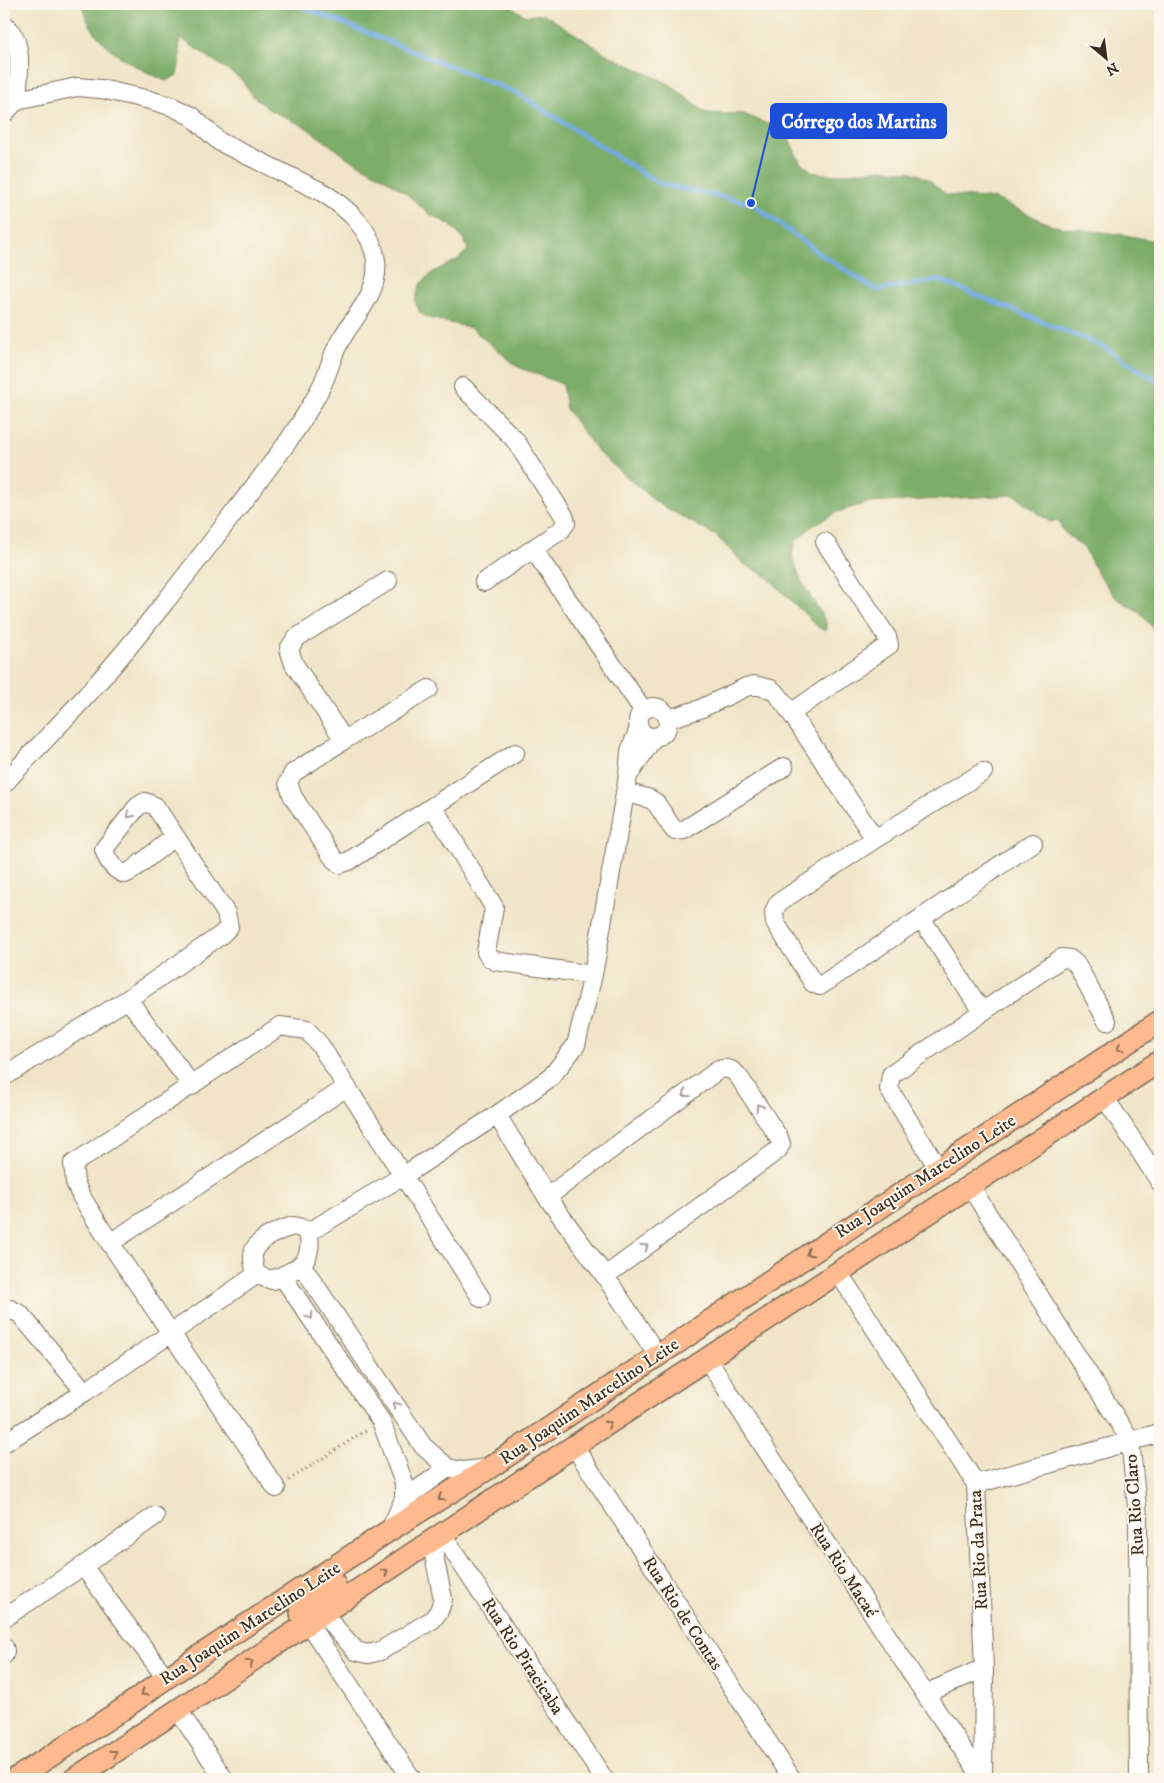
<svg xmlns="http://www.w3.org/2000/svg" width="1164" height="1783" viewBox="0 0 1164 1783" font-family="'IM FELL DW Pica',serif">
  <rect width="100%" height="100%" fill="#fbf7ec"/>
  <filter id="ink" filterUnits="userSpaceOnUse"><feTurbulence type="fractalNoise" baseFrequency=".02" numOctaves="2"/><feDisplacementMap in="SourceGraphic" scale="10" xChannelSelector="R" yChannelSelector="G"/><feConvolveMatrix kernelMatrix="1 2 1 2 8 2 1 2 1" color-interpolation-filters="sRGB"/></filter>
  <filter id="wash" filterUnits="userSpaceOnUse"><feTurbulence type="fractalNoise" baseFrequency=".0096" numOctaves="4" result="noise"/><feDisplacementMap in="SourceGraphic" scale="20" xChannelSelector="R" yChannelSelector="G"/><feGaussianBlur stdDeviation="1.12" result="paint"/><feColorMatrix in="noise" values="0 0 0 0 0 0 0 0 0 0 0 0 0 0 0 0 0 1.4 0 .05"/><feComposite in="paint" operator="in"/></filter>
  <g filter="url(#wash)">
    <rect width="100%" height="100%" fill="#f0e5c8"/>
    <path fill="#7dae69" stroke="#5c6c44" d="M82,4H506L526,16L544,14L608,55L669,84L706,113L744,114L779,129L788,136L800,162L813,172L832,175L881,169L912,172L928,179L946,195L996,199L1053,226L1125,235L1160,242V540L1157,538L1160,545V634L1156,632L1140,612L1116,598L1098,574L1084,548L1063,531L1058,520L1050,522L1014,495L867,503L837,512L812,526L795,542L792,555L801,581L826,622V631L819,628L766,576L744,564L716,536L656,502L598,452L566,409L562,384L518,367L471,328L429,318L420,313L415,301L420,284L433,272L457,260L468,250L464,240L449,224L429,214L407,194L381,176L348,158L304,126L270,110L252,95L241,79L179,37L180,58L177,75L166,81C130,65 91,45 82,4Z"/>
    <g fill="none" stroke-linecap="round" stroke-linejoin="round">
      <path stroke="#73abe2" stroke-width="5" d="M295,4L517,93L660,184L751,203L819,253L876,290L939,280L1102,346L1160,383"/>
    </g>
  </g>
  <g filter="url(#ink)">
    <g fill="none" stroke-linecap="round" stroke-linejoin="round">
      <defs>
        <path id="minor" d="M4,24C26,43 18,74 17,100
          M4,114L17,100L77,87L101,89L150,100L173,107L191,116L220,142L322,192C347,208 372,229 376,261C380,295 352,317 338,345C331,358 328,374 321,387C298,433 264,473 233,514C188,573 143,632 94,687C65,720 33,751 4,784
          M463,387L515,440L564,516L566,523L561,530L484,582
          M533,549L643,710
          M429,689L344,740L293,773L288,783L293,797L334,859L340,864L349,861L515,753
          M638 722a15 15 0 1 1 30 0a15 15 0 1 1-30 0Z
          M791,713L889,645L887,637L825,542
          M668,719L700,709L746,687L754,685L771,689L778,695L791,713L875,839
          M344,740L294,664L289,649L296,638L388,581
          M983,772L875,839L778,903L774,912L775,922L813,983L820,986L826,982L1033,843
          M628,776L654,737
          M625,792L650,799L656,803L673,829L675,831L684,830L784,767
          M433,807L494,907L486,952L490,958L495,961L593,975
          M921,918L982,1012
          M128,999L192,1086
          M4,1075L5,1076L128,999L221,935L229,927L226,913L155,806L145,802L137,807L104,849C107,860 113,870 125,874L131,871L174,837
          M1105,1098L1160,1182
          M497,1115L547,1197L605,1276L658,1356
          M938,1168L889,1089L891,1075L982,1012L1062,958L1070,959L1077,965L1107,1021
          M970,1186L1130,1440L1138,1516L1139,1779
          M547,1197L718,1070C728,1067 732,1069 739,1077L779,1138L781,1144L778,1150L605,1276
          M293,1226C298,1227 304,1228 307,1233C312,1241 309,1257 303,1263C294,1271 283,1276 272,1280L256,1275C255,1268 250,1255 255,1248C262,1237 282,1229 293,1226Z
          M307,1233L403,1176L497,1115L551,1077L576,1045L593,975L628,776L630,751L639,728
          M110,1243L347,1087
          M301,1264L423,1446L448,1468L463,1471L488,1468
          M838,1272L976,1484L984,1668L983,1779
          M282,1276L381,1421L404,1483V1499L390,1530
          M4,1310L10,1309L20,1314L85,1392
          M707,1359L925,1694L983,1779
          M4,1443L85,1392L256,1275
          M574,1446L792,1779
          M976,1484L1160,1433
          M276,1488L110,1243L81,1196L75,1182L73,1164L280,1026L307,1030L320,1045L481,1298
          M404,1499L448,1468
          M442,1534L604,1779
          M83,1566L155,1516
          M323,1614L356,1651L368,1654L380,1651L432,1620L439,1611L443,1599L431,1541
          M4,1618L83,1566L166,1678
          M308,1623L412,1779
          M4,1647L5,1651L4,1655
          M925,1694L984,1668
          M178,1710L224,1779"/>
        <path id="major" d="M308,1623C305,1620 301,1617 301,1613C301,1603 328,1589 335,1584
          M15,1779L123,1709L166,1678L390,1530L489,1468L1160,1021
          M74,1779L568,1450L1160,1061"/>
      </defs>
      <use href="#minor" stroke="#7a6b5a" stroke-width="20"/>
      <use href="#major" stroke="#7a6b5a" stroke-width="24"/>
      <path stroke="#7a6b5a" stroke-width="3" stroke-dasharray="1 4" stroke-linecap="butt" d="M289,1480L368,1429"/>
      <use href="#minor" stroke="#fff" stroke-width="18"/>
      <use href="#major" stroke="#fcba8e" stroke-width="21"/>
    </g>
    <defs><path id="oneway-chevron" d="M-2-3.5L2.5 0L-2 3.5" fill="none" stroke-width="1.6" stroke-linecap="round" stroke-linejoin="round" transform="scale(1.25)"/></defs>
    <g stroke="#a79f9a">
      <use href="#oneway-chevron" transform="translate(130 815) rotate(128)"/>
      <use href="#oneway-chevron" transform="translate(686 1094) rotate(143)"/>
      <use href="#oneway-chevron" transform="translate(759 1107) rotate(-123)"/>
      <use href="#oneway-chevron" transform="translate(645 1247) rotate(-36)"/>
      <use href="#oneway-chevron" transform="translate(310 1316) rotate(56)"/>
      <use href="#oneway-chevron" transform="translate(396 1405) rotate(-124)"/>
    </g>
    <g stroke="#926b50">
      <use href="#oneway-chevron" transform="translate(1120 1048) rotate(146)"/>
      <use href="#oneway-chevron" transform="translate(809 1253) rotate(146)"/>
      <use href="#oneway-chevron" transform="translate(608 1424) rotate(-33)"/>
      <use href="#oneway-chevron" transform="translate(441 1498) rotate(148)"/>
      <use href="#oneway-chevron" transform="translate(385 1572) rotate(-34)"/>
      <use href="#oneway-chevron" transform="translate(250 1663) rotate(-34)"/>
      <use href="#oneway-chevron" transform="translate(144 1693) rotate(144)"/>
      <use href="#oneway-chevron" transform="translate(114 1753) rotate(-33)"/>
    </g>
  </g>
  <g text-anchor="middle" stroke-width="4" stroke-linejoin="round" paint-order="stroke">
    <g font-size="18" fill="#3b2a1e" stroke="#fbf7ec">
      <text transform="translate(925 1176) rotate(-33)" y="6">Rua Joaquim Marcelino Leite</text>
      <text transform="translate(589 1401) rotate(-34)" y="6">Rua Joaquim Marcelino Leite</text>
      <text transform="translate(1134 1505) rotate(-94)" y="6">Rua Rio Claro</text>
      <text transform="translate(978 1550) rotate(-93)" y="6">Rua Rio da Prata</text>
      <text transform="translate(844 1570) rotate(57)" y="6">Rua Rio Macaé</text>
      <text transform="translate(683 1613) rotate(57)" y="6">Rua Rio de Contas</text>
      <text transform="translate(250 1623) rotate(-33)" y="6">Rua Joaquim Marcelino Leite</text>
      <text transform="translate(523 1656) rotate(57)" y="6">Rua Rio Piracicaba</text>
    </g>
  </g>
  <path fill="none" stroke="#1d4ed8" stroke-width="2" d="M751 203L771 121"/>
  <circle fill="#1d4ed8" stroke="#fbf7ec" stroke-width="2" cx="751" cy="203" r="5"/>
  <rect fill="#1d4ed8" stroke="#1d4ed8" stroke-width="2" x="771" y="104" width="175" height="34" rx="5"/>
  <g font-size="19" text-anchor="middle" font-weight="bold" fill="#fff">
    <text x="859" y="128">Córrego dos Martins</text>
  </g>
  <rect width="1164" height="1783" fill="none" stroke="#fbf7ec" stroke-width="20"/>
  <g transform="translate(1106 58) rotate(151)" stroke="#fbf7ec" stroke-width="4" paint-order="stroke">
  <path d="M0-4L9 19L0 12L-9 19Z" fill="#3b2a1e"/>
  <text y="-8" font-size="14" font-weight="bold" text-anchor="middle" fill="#3b2a1e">N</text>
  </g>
</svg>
